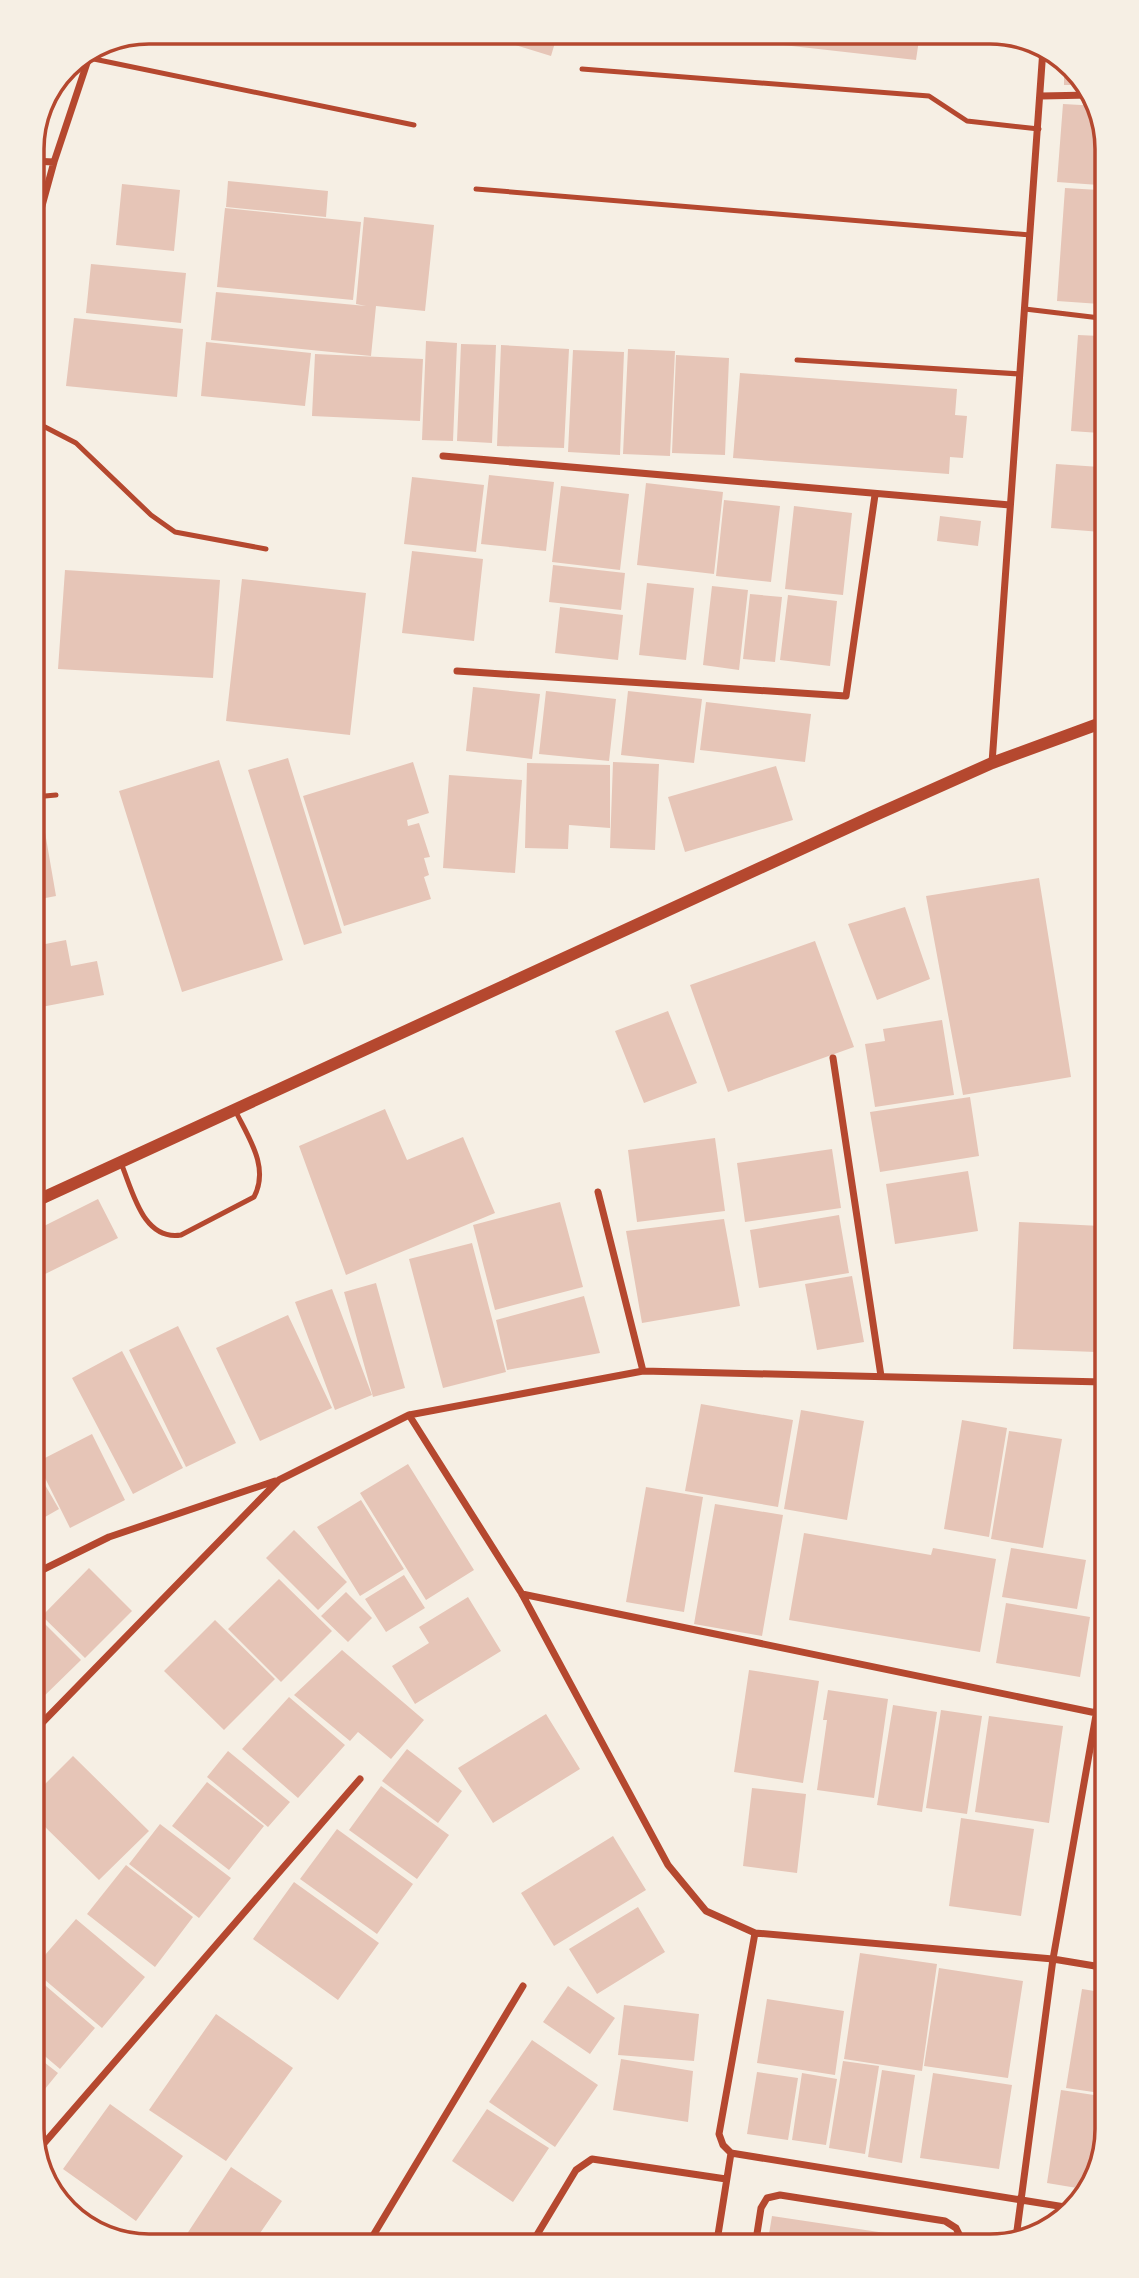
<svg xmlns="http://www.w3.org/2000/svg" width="1139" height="2278" viewBox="0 0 1139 2278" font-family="'PT Serif',serif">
  <rect width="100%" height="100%" fill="#f6efe4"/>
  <path fill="#e6c5b7" d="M865,33H920L916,60L774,44L776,34Z
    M557,36L551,56L489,37Z
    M1064,59L1084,85H1064Z
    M1063,104L1099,106V185L1057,182Z
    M228,181L328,191L326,217L226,207Z
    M122,184L180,190L174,251L116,245Z
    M1065,188L1099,190L1100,304L1057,301Z
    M225,208L361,222L353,300L217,287Z
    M364,217L434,225L425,311L376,306L371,356L211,340L216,292L366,306L356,304Z
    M91,264L186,273L181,323L86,313Z
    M74,318L183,329L177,397L66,386Z
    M1078,335L1100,336V433L1071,431Z
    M426,341L457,343L453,441L422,440Z
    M206,342L311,353L305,406L201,396Z
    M461,344L496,345L492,443L457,441Z
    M501,345L569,349L564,448L497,446Z
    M628,349L675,351L670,456L623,454Z
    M573,350L624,352L620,455L568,452Z
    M315,354L423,359L420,421L312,416Z
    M676,355L729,358L725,455L672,453Z
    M740,373L957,389L955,415L967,416L963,458L950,457L949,474L733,458Z
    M1056,464L1100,467L1101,532L1051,528Z
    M489,475L554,482L546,551L481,544Z
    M412,477L484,485L476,552L404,544Z
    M646,483L723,492L714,574L637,565Z
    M561,486L629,494L620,570L552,562Z
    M724,500L780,506L771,582L716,576Z
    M794,506L852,513L843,595L785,589Z
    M940,516L981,521L978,546L937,541Z
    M412,551L483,559L474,641L402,633Z
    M553,565L625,573L621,610L549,602Z
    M65,570L220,580L213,678L58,669Z
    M242,579L366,593L350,735L226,721Z
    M647,583L694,588L686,660L639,655Z
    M712,586L748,590L739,670L703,665Z
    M750,594L782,597L775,662L743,659Z
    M788,595L837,601L830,666L780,660Z
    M560,607L623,615L618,660L555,653Z
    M473,687L540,694L532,759L466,751Z
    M546,691L616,699L609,761L539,754Z
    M628,691L702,699L694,763L621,755Z
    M706,702L811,714L805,762L700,750Z
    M288,758L342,933L304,945L248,770Z
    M219,760L283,960L182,992L119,791Z
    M413,762L429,813L407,820L408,826L419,823L430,857L424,858L429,875L424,877L431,899L344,926L303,796Z
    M613,762L659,764L655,850L610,848Z
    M527,763L610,765V828L569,825L568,849L525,848Z
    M776,766L793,820L685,852L668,797Z
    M449,775L522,780L515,873L443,868Z
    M41,809L56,896L35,900V810Z
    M1039,878L1071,1077L963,1095L926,896Z
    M905,907L930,979L877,1000L848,924Z
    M66,940L71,966L97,961L104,995L36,1008L35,946Z
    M815,941L854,1047L728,1092L690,985Z
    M668,1011L697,1083L644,1103L615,1031Z
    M942,1020L954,1095L875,1107L865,1044L885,1041L883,1029Z
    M970,1097L979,1156L880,1172L870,1112Z
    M385,1109L407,1160L463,1137L495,1213L346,1275L299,1146Z
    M715,1138L725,1211L637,1222L628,1150Z
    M832,1149L841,1208L745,1222L737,1163Z
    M968,1171L978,1231L895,1244L886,1184Z
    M98,1199L118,1238L37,1278L36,1230Z
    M560,1202L583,1287L495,1310L473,1225Z
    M839,1215L849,1273L759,1288L750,1230Z
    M724,1219L740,1306L642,1323L626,1231Z
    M1019,1222L1101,1226L1096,1352L1013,1349Z
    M472,1243L506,1372L443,1388L409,1259Z
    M852,1276L864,1342L817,1350L805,1284Z
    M376,1283L405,1388L373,1397L344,1292Z
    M332,1289L372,1395L335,1410L295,1302Z
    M584,1296L600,1353L507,1370L496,1320Z
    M288,1315L332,1408L260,1441L216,1348Z
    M178,1326L236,1443L186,1467L129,1350Z
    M122,1351L183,1468L133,1494L72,1378Z
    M701,1404L793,1420L778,1507L685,1491Z
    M801,1410L864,1421L847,1520L784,1509Z
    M962,1420L1007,1428L989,1537L944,1529Z
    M1009,1431L1062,1439L1043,1548L991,1539Z
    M92,1434L125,1500L70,1528L37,1462Z
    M408,1464L474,1570L426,1600L360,1493Z
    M37,1471L59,1509L38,1521Z
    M646,1487L703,1497L684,1612L626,1602Z
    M361,1500L404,1569L360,1596L317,1527Z
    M715,1504L783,1515L762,1636L694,1624Z
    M294,1530L347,1582L318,1610L266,1558Z
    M804,1533L931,1555L933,1548L996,1559L980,1652L789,1620Z
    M1011,1548L1086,1560L1077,1609L1002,1597Z
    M89,1568L132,1611L85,1658L42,1616Z
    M404,1575L425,1608L386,1632L365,1599Z
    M279,1579L332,1631L281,1682L228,1629Z
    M346,1592L372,1618L348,1642L321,1616Z
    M468,1597L501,1651L415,1704L392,1666L429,1643L419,1627Z
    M1006,1603L1090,1617L1080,1677L996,1663Z
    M38,1617L81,1660L38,1702Z
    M215,1620L275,1679L224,1730L164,1671Z
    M342,1650L424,1720L391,1759L358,1732L350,1741L294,1695Z
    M749,1670L819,1681L803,1783L734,1772Z
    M828,1690L888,1699L874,1798L817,1790L827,1720H823Z
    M289,1697L345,1745L298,1798L242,1749Z
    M893,1705L937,1712L922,1812L877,1805Z
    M941,1710L982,1716L967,1814L926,1808Z
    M546,1714L580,1769L493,1823L458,1768Z
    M989,1716L1063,1726L1049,1823L975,1812Z
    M407,1749L462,1791L438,1823L382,1781Z
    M228,1751L290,1802L268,1827L207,1777Z
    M73,1756L149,1831L99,1880L39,1821V1790Z
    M207,1782L264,1826L229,1870L172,1826Z
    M381,1786L449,1835L417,1879L349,1830Z
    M752,1788L806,1794L797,1873L743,1866Z
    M961,1818L1034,1829L1021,1916L949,1906Z
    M160,1824L231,1878L199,1918L129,1864Z
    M337,1829L413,1884L377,1934L300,1879Z
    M613,1836L646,1890L554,1946L521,1893Z
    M126,1865L193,1917L155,1967L87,1914Z
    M1105,1881H1106L1107,1926L1100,1925Z
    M294,1882L379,1943L338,2000L253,1939Z
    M638,1907L665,1952L597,1994L569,1949Z
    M76,1919L145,1977L102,2028L39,1975V1962Z
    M860,1953L937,1964L922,2071L844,2059Z
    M939,1968L1023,1981L1008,2078L924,2066Z
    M39,1980L95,2028L60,2069L40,2052Z
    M568,1986L615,2018L590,2054L543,2022Z
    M1082,1989L1107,1993V2094L1066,2088Z
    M767,1999L844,2011L835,2075L757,2063Z
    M624,2005L699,2014L694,2061L618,2055Z
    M216,2014L293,2068L226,2161L149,2110Z
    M532,2040L598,2085L555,2147L489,2102Z
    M40,2059L58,2073L40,2095Z
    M621,2059L693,2071L688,2122L613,2110Z
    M843,2061L879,2066L865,2154L829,2148Z
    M882,2070L915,2075L902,2163L868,2157Z
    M757,2072L798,2078L788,2140L747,2134Z
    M802,2073L837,2079L826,2145L792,2140Z
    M933,2073L1012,2085L999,2169L920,2158Z
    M1061,2090L1107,2097V2130L1089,2190L1047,2183Z
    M110,2104L183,2156L136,2221L63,2169Z
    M487,2109L549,2148L513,2202L452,2161Z
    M231,2167L282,2201L252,2245L179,2246Z
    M772,2216L912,2237V2239L768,2240Z"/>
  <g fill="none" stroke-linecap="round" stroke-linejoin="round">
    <path stroke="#b5482f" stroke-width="5" d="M89,58L414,125
      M582,69L929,96L967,121L1039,129
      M476,189L1030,235
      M1025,309L1100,318
      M797,360L1020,374
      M33,424L45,427L76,443L151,515L175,532L266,549
      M34,797L56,795
      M121,1163C133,1192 143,1241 181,1235L254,1197C270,1167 248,1137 235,1110"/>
    <path stroke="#b5482f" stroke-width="7" d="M1041,96L1091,95
      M32,161L54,162
      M32,242L54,162L92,48
      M443,456L1010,505
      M457,671L846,696L875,495
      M992,763L1043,49
      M833,1058L881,1376
      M598,1192L643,1371
      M409,1415L522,1594L668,1865L706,1911L755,1933L1053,1959L1107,1968
      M38,1572L109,1537L275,1481
      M522,1594L1106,1715
      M38,1727L279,1480L409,1415L643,1371L1104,1382
      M755,1933L719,2134L723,2145L731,2153L1071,2208
      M40,2148L360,1779
      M62,2202L105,2233
      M1016,2238L1053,1959L1105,1664
      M756,2240L761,2208L767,2198L780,2195L945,2221L956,2228L961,2238
      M717,2241L731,2153
      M532,2243L576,2170L592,2159L726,2179
      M368,2244L523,1986"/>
    <path stroke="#b5482f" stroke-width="12" d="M36,1201L871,817L992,763L1101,723"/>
  </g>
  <path d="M0 0H1139V2278H0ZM149 44H990A105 105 0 0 1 1095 149V2129A105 105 0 0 1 990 2234H149A105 105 0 0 1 44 2129V149A105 105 0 0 1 149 44Z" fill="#f6efe4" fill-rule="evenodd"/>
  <path fill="none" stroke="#b5482f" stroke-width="3.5" d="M149 44H990A105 105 0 0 1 1095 149V2129A105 105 0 0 1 990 2234H149A105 105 0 0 1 44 2129V149A105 105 0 0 1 149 44Z"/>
</svg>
